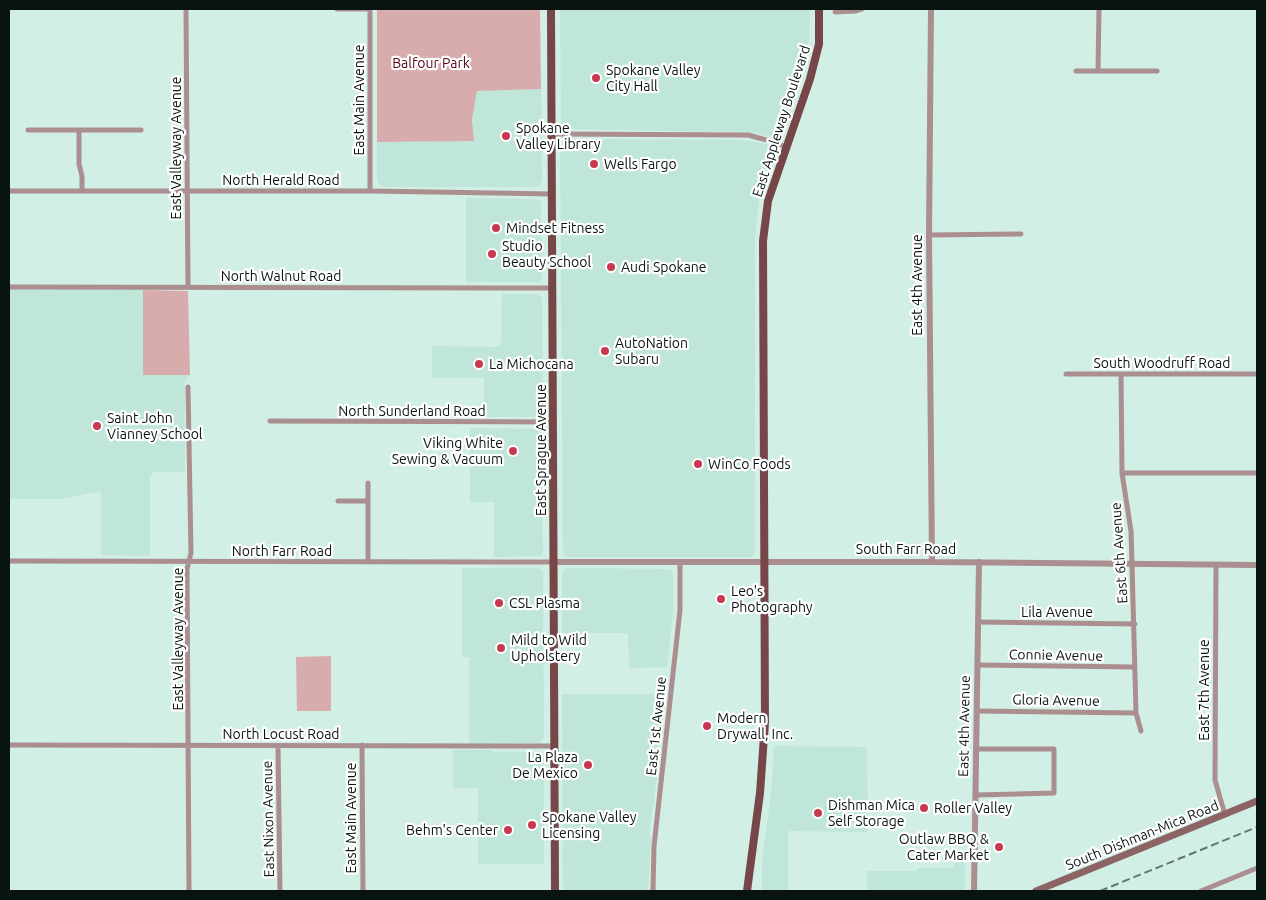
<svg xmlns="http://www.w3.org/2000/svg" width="1266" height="900" viewBox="0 0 1266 900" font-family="Ubuntu,sans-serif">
  <rect width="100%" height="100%" fill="#d1efe4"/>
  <path fill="#bfe6d8" d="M560,9H810L809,38L806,59L783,131L780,134L775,137L744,132L563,129L561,123Z
    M541,89L542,179L539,186L535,187H386L379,184L377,180V142L473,141L472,109L477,91Z
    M567,139L743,140L766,144L774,151V155L759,202L755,237V551L752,557H567L563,554L560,145L562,141Z
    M466,198L536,199L541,201L542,278L540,282H466Z
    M9,290H143V374L190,375L185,381V472H154L150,476V556L101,555V491L63,499H9Z
    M502,294H537L542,298L543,412L542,415L538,417H484V378H432V346L494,347L501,344Z
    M470,428L537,429L541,431L543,552L541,556L494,557V502H470Z
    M462,568H538L543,572L544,738L539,743L469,744V657H462Z
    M567,568L668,569L671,570L673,573V613L667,667L629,668L628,635L626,633H562V573Z
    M562,694H664L658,747L660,757L649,834L651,838L648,891H563Z
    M774,746L867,747L868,832L788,831V891H762V861L771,795Z
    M453,750H488L495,752H529L542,755L544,757V864H478V788H453Z
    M954,862H965V891H867V871H917V868H953Z"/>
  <path fill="#d8abad" d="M377,9H540L541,89L477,91L472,119L474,141L377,142Z
    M143,290L188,291L190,375H143Z
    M331,656V711H297L296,657Z"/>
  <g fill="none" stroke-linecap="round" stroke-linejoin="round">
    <path stroke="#ab8e8f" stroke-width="5" d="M186,9L188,287
      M337,9H370
      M370,9V191
      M835,12L855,11L862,9
      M1076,71H1157
      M1098,71L1099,9
      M28,130H141
      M79,130V164L82,176V191
      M552,134L748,135L774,142L786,147
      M9,191H370L552,194
      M929,235L1021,234
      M9,287L553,288
      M1066,374H1257
      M1121,374L1122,473L1131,531L1132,564L1136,713L1141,731
      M188,387L191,553L187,569L189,891
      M270,421L554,422
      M1122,473H1257
      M368,483V562
      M338,501H368
      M9,561L554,562
      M1216,565L1215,780L1225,815
      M978,622L1135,624
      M977,665L1135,667
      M977,711L1136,713
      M9,745L553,746
      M362,745L363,891
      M278,746L280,891
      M975,795L1054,793V749H976
      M653,891L654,846L680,610V563
      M1201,891L1257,868"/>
    <path stroke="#ab8e8f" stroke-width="6" d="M931,9L929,235L932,562
      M554,562H932L1257,565
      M974,891L979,562"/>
    <path stroke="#8c6466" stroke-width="7" d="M1036,891L1257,801"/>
    <path stroke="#764649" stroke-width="8" d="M551,9L555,891
      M747,891L760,793L765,722L763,241L768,201L810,79L819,44V9"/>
    <path stroke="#63766f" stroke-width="2" stroke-dasharray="8 4" stroke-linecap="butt" d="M1100,891L1257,827"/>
  </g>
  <g fill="#c83851" stroke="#fff" stroke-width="2">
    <circle cx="596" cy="78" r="5"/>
    <circle cx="506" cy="136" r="5"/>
    <circle cx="594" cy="164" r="5"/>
    <circle cx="496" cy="228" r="5"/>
    <circle cx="492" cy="254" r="5"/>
    <circle cx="611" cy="267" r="5"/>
    <circle cx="605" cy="351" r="5"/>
    <circle cx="479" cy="364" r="5"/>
    <circle cx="97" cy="426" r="5"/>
    <circle cx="513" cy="451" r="5"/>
    <circle cx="698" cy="464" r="5"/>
    <circle cx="721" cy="599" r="5"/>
    <circle cx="499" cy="603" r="5"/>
    <circle cx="501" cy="648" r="5"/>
    <circle cx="707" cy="726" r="5"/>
    <circle cx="588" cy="765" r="5"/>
    <circle cx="924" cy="808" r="5"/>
    <circle cx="818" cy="813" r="5"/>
    <circle cx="532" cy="825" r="5"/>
    <circle cx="508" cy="830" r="5"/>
    <circle cx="999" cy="847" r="5"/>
  </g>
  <g text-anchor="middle" stroke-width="4.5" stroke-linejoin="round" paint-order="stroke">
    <g font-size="14" fill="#530417" stroke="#fff">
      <text x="431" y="68">Balfour Park</text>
    </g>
    <g font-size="14" fill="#091410" stroke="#fff" text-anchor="start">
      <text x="606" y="75">Spokane Valley<tspan x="606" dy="16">City Hall</tspan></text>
      <text x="516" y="133">Spokane<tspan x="516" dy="16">Valley Library</tspan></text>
      <text x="604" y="169">Wells Fargo</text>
      <text x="506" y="233">Mindset Fitness</text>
      <text x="502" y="251">Studio<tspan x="502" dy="16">Beauty School</tspan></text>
      <text x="621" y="272">Audi Spokane</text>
      <text x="615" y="348">AutoNation<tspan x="615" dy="16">Subaru</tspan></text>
      <text x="489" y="369">La Michocana</text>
      <text x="107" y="423">Saint John<tspan x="107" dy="16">Vianney School</tspan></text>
      <text x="503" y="448" text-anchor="end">Viking White<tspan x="503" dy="16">Sewing &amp; Vacuum</tspan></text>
      <text x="708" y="469">WinCo Foods</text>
      <text x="731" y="596">Leo's<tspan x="731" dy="16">Photography</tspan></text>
      <text x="509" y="608">CSL Plasma</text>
      <text x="511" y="645">Mild to Wild<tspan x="511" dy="16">Upholstery</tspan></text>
      <text x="717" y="723">Modern<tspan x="717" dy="16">Drywall, Inc.</tspan></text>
      <text x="578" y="762" text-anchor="end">La Plaza<tspan x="578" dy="16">De Mexico</tspan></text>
      <text x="828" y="810">Dishman Mica<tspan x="828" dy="16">Self Storage</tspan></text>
      <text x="934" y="813">Roller Valley</text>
      <text x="542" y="822">Spokane Valley<tspan x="542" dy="16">Licensing</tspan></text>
      <text x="498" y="835" text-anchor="end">Behm's Center</text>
      <text x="989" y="844" text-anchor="end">Outlaw BBQ &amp;<tspan x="989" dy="16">Cater Market</tspan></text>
    </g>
    <g font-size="14" fill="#091410" stroke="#fff">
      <text transform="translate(359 100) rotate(-90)" y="5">East Main Avenue</text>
      <text transform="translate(781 121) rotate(-72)" y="5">East Appleway Boulevard</text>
      <text transform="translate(176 148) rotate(-90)" y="5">East Valleyway Avenue</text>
      <text x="281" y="185">North Herald Road</text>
      <text x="281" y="281">North Walnut Road</text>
      <text transform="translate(917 285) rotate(-90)" y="5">East 4th Avenue</text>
      <text x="1162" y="368">South Woodruff Road</text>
      <text x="412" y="416">North Sunderland Road</text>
      <text transform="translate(541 450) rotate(-90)" y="5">East Sprague Avenue</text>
      <text x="906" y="554">South Farr Road</text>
      <text x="282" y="556">North Farr Road</text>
      <text transform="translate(1119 553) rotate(-94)" y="5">East 6th Avenue</text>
      <text x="1057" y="617">Lila Avenue</text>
      <text transform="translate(178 639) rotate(-90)" y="5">East Valleyway Avenue</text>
      <text transform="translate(1056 655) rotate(1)" y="5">Connie Avenue</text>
      <text transform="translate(1204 690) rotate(-90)" y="5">East 7th Avenue</text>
      <text transform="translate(1056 700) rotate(1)" y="5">Gloria Avenue</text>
      <text transform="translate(656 726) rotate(-84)" y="5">East 1st Avenue</text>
      <text transform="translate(964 726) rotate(-89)" y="5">East 4th Avenue</text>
      <text x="281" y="739">North Locust Road</text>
      <text transform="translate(351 818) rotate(-90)" y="5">East Main Avenue</text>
      <text transform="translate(268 819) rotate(-91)" y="5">East Nixon Avenue</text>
      <text transform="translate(1142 835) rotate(-22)" y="5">South Dishman-Mica Road</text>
    </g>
  </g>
  <rect width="1266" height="900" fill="none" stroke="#091410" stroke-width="20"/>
</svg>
